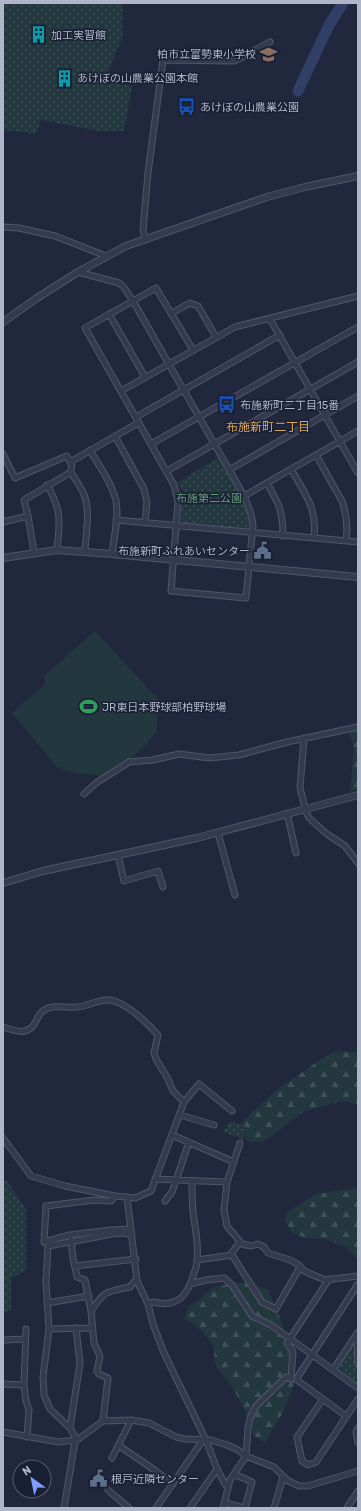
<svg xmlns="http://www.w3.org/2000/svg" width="361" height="1511" viewBox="0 0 361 1511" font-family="Rubik,'Noto Sans JP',sans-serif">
  <defs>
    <pattern id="forest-firs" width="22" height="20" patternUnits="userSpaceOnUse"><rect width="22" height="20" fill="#23373f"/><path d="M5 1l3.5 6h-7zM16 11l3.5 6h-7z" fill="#405259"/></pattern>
    <pattern id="park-dots" width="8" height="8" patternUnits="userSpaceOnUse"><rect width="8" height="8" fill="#23373f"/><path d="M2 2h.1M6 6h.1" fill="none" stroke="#405259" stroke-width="1.8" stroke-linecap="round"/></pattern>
  </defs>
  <rect width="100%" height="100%" fill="#21283e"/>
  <path fill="url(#forest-firs)" d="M358,723V789L350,791L354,748L346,726Z
    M335,1051L358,1052V1104L341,1101L303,1112L263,1142L247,1141L240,1124L275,1091L317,1062Z
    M358,1188V1259L347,1248L326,1239L306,1238L292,1233L285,1221L286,1213L316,1194Z
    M246,1282L268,1290L280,1318L289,1346L295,1382L284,1410L265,1443L254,1436L244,1409L232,1386L216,1367L213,1345L201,1330L184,1318L189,1307L214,1287Z"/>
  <path fill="url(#park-dots)" d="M3,3H123L122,38L104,82L132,86L124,131H98L41,120L36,134L3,130Z
    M218,458C230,480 249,502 249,528L246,529L183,523L181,521L182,491L178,482Z
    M230,1121L247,1127L243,1139L223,1132Z
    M6,1180L26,1209V1270L11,1278V1311L3,1312V1181Z
    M351,1347L354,1349L358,1374L357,1384L339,1371L338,1368Z"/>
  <path fill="#23373f" d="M95,631L159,700L156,732L147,743L124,765L105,776L73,773L57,767L12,713L45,684V675Z"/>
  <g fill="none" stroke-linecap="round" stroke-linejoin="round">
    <path stroke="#313e65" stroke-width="11" d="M298,91L329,25L343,3"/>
    <defs>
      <path id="minor" d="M3,227L19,228L55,236L106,256
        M145,240L143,230L148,173L163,60L235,61L270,42
        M78,272L119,283L123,286L133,301L244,496L251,514L253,525L246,598L171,591L178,502L174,485L85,328L156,288L193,350
        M172,313L190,303L198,306L216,337
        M109,314L145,377
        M270,319L358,473
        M121,391L235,327L358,296
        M136,417L280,335
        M115,436L144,489L147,502L145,523
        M151,444L358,327
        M90,450C99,466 112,483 116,501C119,518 114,537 112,554
        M3,454L15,478L67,456L71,464
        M316,455L342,501C347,515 348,527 346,541
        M291,469C306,496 317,507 314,538
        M229,470L358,396
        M167,471L358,362
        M71,472C75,479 79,485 83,492C91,510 86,532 85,551
        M267,483C279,504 283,511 283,536
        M47,485C62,510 60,522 57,550
        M244,496L358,431
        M28,516L34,552
        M116,520L358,542
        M3,522L28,516L24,500L71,472L72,461L138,423
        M304,738L300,788L305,808
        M84,794L96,783L129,762L153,760L179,754L209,758L239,755L287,742L358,727
        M304,808L309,818L327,834L345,846L358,863
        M287,813L296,853
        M218,833L235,895
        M118,855L124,881L158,871L163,887
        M3,1027C15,1031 28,1036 35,1023C38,1018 39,1013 44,1010C54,1004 65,1008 77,1007C87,1006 96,1001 106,1000C124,999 147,1023 158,1035L154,1053L156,1059L168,1079L173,1091L184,1102
        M180,1115L214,1125
        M172,1135L234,1162
        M3,1138L31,1176L65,1186L115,1196L135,1198L151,1191L184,1102L199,1084L232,1111
        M155,1179L227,1182L224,1210L227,1226L242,1244L251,1246L258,1244L264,1247L268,1253L290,1260L299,1265L304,1271L325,1280L358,1276
        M227,1182L240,1143
        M115,1196L111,1201L94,1200L46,1206L44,1242L70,1235L111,1230L131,1229
        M127,1197L137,1281L148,1304L153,1324L164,1353L206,1440L217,1469L225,1484L228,1487
        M165,1201L172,1192L189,1142
        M71,1240L73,1258L77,1277L85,1280L91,1311L94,1343L100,1356L97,1371L99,1374L108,1378L103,1421
        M230,1255L240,1242
        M197,1260L232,1255L262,1302L276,1309L300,1267
        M75,1266L136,1259
        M190,1284L206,1280L224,1278L232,1285L252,1316L271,1325L358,1388
        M47,1303L89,1296
        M148,1304L153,1302C176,1308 187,1297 193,1276C195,1271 197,1266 197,1261C199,1244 195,1228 193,1212C192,1202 192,1191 192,1181
        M91,1311C105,1290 106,1292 130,1287L134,1282L137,1281
        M26,1329L24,1385L26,1401L29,1410L27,1437
        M49,1329L92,1328
        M358,1334L357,1343L358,1364
        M3,1340L25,1339
        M333,1370L358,1332
        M3,1384L24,1385
        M323,1399L297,1437L302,1461L308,1465L316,1462L358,1399
        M346,1416L297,1380V1378L358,1284
        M70,1428L80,1363L76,1328
        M358,1428L356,1432L358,1442
        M3,1432L58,1442L77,1440L103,1421L131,1420L149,1423L176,1437L185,1439L211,1440L227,1445L238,1450L246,1456L274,1467L288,1481L299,1486H308L358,1471
        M77,1440L70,1428L50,1409L44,1395L43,1377L49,1329L46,1282L48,1246L112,1234L124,1233L132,1235
        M118,1445L156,1471L173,1484
        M112,1458L131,1420
        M234,1474L252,1482L245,1508
        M108,1490L129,1508
        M225,1503L244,1508
        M64,1508L75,1441
        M156,1508L203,1440
        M190,1508L217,1469
        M223,1508L230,1480L246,1456L248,1428L250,1418L256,1406L286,1377L291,1379L293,1352L287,1343L329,1279
        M274,1508L283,1477
        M347,1508L358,1491"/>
      <path id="tertiary" d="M3,322L37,298L78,272L126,246L267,197L305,187L358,176
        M3,558L57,550L112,554L358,577
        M3,883L43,871L197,838L358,795"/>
    </defs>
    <use href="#minor" stroke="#505669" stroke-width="7"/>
    <use href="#tertiary" stroke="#505669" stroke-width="8"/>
    <use href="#minor" stroke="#353b4e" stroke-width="5"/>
    <use href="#tertiary" stroke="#353b4e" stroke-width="6"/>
  </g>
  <defs>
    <symbol id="building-bare" viewBox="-9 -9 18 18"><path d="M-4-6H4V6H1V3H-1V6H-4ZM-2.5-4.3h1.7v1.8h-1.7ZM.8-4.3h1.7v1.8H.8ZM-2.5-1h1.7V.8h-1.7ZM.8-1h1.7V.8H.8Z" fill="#0f9aa8" stroke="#1a2033" stroke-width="2.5" paint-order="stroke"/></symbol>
    <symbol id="school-bare" viewBox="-9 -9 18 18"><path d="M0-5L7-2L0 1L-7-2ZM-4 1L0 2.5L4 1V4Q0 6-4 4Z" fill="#8d6e63" stroke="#1a2033" stroke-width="2.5" paint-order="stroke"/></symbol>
    <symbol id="bus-bare" viewBox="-9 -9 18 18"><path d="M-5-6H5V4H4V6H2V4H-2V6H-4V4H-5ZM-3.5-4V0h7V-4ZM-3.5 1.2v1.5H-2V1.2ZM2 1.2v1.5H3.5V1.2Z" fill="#1a4fb4" stroke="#1a2033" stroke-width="2.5" paint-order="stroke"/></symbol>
    <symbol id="civic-bare" viewBox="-9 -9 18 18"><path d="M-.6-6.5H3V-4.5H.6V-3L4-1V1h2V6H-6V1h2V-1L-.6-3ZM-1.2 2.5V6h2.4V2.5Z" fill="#5c6f8a" stroke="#1a2033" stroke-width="2.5" paint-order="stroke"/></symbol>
    <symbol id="stadium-bare" viewBox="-9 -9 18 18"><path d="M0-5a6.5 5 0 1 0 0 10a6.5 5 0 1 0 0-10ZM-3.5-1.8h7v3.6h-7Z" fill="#2e9e5b" stroke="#1a2033" stroke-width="2.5" paint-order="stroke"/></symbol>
  </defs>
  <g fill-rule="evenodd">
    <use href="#building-bare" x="26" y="22" width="25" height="25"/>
    <use href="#school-bare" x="256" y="42" width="25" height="25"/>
    <use href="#building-bare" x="52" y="66" width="25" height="25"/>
    <use href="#bus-bare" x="174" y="94" width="25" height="25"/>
    <use href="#bus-bare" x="214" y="392" width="25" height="25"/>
    <use href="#civic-bare" x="250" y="538" width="25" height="25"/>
    <use href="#stadium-bare" x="76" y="694" width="25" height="25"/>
    <use href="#civic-bare" x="86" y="1466" width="25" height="25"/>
  </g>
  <g text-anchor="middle" stroke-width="3" stroke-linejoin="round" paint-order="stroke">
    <g font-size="11" fill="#b0b6ca" stroke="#1a2033" text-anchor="start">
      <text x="51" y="39">加工実習館</text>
      <text x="256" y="58" text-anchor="end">柏市立富勢東小学校</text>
      <text x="77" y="82">あけぼの山農業公園本館</text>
      <text x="200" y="111">あけぼの山農業公園</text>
      <text x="240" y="409">布施新町二丁目15番</text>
      <text x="250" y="555" text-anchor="end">布施新町ふれあいセンター</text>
      <text x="102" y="711">JR東日本野球部柏野球場</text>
      <text x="111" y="1483">根戸近隣センター</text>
    </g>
    <g font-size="11" fill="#659d7b" stroke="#1a2033">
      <text x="209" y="502">布施第二公園</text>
    </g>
    <g font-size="12" fill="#dea857" stroke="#1a2033">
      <text x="268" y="431">布施新町二丁目</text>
    </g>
  </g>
  <rect width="361" height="1511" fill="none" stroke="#b0b6ca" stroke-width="8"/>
  <g transform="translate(32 1479) rotate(327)"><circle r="19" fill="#1a2033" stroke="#565c6f"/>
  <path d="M0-3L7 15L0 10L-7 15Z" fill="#809cff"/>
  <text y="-6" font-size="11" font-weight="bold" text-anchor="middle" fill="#b0b6ca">N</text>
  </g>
</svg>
